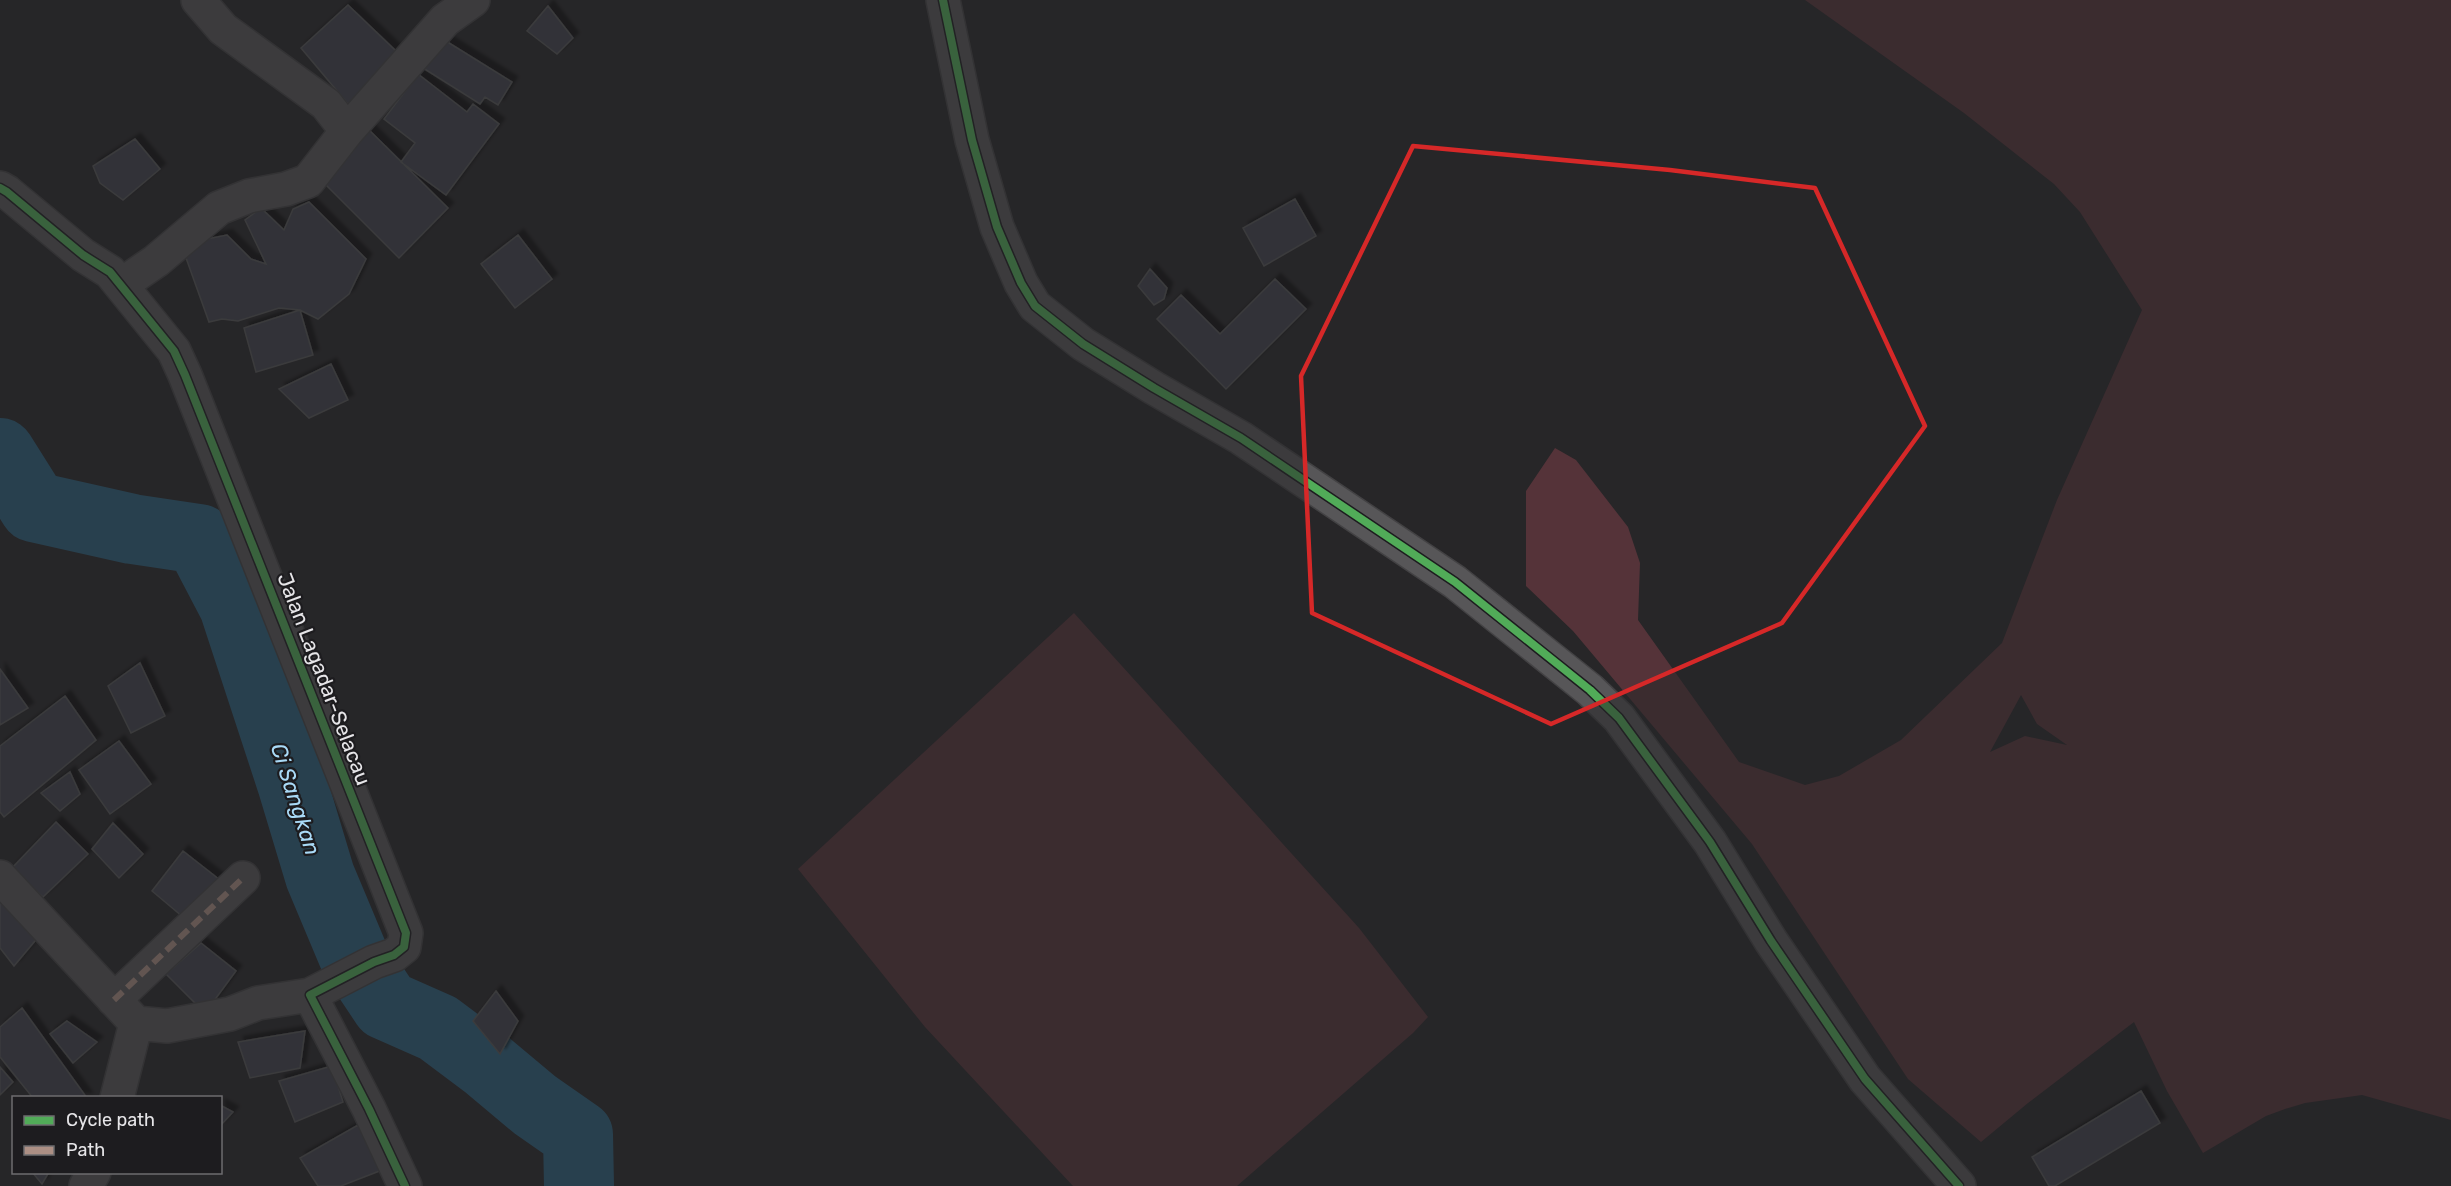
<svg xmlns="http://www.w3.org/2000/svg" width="2451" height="1186" viewBox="0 0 2451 1186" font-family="Rubik,sans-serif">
  <defs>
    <filter id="shadow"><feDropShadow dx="5.5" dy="-5.5" stdDeviation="1.5" flood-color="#0009"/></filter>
  </defs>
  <rect width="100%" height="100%" fill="#272628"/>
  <path fill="#553339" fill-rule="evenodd" d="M1805,0H2451V1120L2362,1095L2305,1103L2285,1109L2266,1116L2203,1153L2167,1091L2134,1022L2028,1103L1981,1142L1908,1079L1752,844L1573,631L1526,586V491L1555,448L1576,460L1628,527L1640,563L1638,620L1739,762L1805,785L1839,776L1901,740L2002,643L2057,500L2142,310L2080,212L2054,184L1964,113ZM2021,695L2037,724L2067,745L2025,736L1990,752Z
    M1074,613L1359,928L1428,1017L1413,1033L1237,1186H1073L925,1027L798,869Z"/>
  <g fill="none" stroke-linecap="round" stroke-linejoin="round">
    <path stroke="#2b607d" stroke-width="70" d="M0,453L34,507L132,529L199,539L234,606L292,783L320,876L354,957L386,1005L438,1028L486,1064L535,1105L578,1135L579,1186"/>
  </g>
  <path fill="#40434d" stroke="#555557" stroke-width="1.5" filter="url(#shadow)" d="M348,5L396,51L379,84L348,104L301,48Z
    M548,6L573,38L557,54L527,31Z
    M441,38L512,82L498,105L485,97L480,104L423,68Z
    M418,74L467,112L473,104L499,124L446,195L401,162L415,143L384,119Z
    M364,125L448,208L399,258L316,175Z
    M135,139L160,169L123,200L100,183L93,166Z
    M1295,199L1316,236L1264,266L1243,228Z
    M309,202L366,259L349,294L318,319L300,310L279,308L238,321L222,319L209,322L181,244L227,235L251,259L266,264L245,220L261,208L284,230L293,209Z
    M518,235L552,279L515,308L481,264Z
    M1150,269L1167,288L1164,299L1154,305L1138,286Z
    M1275,279L1306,309L1226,389L1157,319L1181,295L1220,334Z
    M300,310L313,355L256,372L244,328Z
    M331,364L348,400L309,418L279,389Z
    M140,663L165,716L131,733L108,686Z
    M0,669L28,708L0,725Z
    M65,696L96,740L4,817L0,812V746Z
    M119,741L151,784L110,814L79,770Z
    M70,772L80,794L60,811L41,793Z
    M56,822L88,854L43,897L11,869Z
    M113,823L143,854L119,878L92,849Z
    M183,851L220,880L183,917L152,891Z
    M0,894L40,935L14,966L0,948Z
    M201,943L236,971L205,1013L166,974Z
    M496,991L518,1021L500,1054L473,1021Z
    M22,1008L87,1098H33L0,1057V1027Z
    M67,1021L97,1042L73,1063L50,1034Z
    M305,1031L300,1068L250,1078L238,1042Z
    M332,1066L343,1102L295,1122L279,1081Z
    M0,1067L13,1082L0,1095Z
    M2141,1091L2160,1123L2055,1186H2049L2032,1157Z
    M220,1105L233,1112L220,1126Z
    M358,1125L382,1170L341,1186H318L300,1158Z
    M32,1172H49L42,1184Z"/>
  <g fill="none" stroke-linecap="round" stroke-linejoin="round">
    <defs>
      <path id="minor" d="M943,0L972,140L997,227L1021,283L1035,306L1083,344L1154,388L1241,438L1455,582L1590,690L1619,718L1710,842L1771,941L1865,1079L1959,1186
        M347,131L445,20L473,0
        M0,188L7,192L83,255L110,272L174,351L185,375L406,933L404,947L394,955L374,962L310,995L369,1109L405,1186
        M121,285L156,261L219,208L249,196L286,189L308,181L347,131L326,104L223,29L198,0
        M0,877L136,1023L167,1026L230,1014L258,1003L310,995
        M114,1000L243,878
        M117,1098L136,1023
        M86,1186L94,1172"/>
    </defs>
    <use href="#minor" stroke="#434244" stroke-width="36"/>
    <use href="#minor" stroke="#575658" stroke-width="33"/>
    <path stroke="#ac8f84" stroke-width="6" stroke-dasharray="12 6" stroke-linecap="butt" d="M114,1000L243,878"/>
    <defs>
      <path id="cycleway" d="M943,0L972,140L997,227L1021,283L1035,306L1083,344L1154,388L1241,438L1455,582L1590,690L1619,718L1710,842L1771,941L1865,1079L1959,1186
        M0,188L7,192L83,255L110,272L174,351L185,375L406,933L404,947L394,955L374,962L310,995L369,1109L405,1186"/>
    </defs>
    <use href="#cycleway" stroke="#1d1c1f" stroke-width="11"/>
    <use href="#cycleway" stroke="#51ab58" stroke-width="8"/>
  </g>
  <path d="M0 0H2451V1186H0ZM1413,146L1670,170L1815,188L1925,426L1782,623L1551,724L1312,613L1301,376Z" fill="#272628" fill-opacity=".55" fill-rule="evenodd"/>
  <path fill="none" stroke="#d62828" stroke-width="4.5" stroke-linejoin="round" d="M1413,146L1670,170L1815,188L1925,426L1782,623L1551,724L1312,613L1301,376Z"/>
  <g text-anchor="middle" stroke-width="4.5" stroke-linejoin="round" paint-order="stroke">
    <g font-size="21" fill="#e6e5e8" stroke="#1d1c1f">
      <text transform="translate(324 679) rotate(69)" y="7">Jalan Lagadar-Selacau</text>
    </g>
    <g font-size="22" font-style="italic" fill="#a9daf7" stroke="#1d1c1f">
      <text transform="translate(296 799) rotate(72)" y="8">Ci Sangkan</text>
    </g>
  </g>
  <rect x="12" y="1096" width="210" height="78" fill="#1d1c1f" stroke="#6d6c6f" stroke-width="1.5"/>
  <rect x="24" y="1116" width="30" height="9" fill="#51ab58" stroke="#6d6c6f" stroke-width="1.5"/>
  <text x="66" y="1126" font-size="18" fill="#e6e5e8">Cycle path</text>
  <rect x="24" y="1146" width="30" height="9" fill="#ac8f84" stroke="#6d6c6f" stroke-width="1.5"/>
  <text x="66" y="1156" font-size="18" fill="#e6e5e8">Path</text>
</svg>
